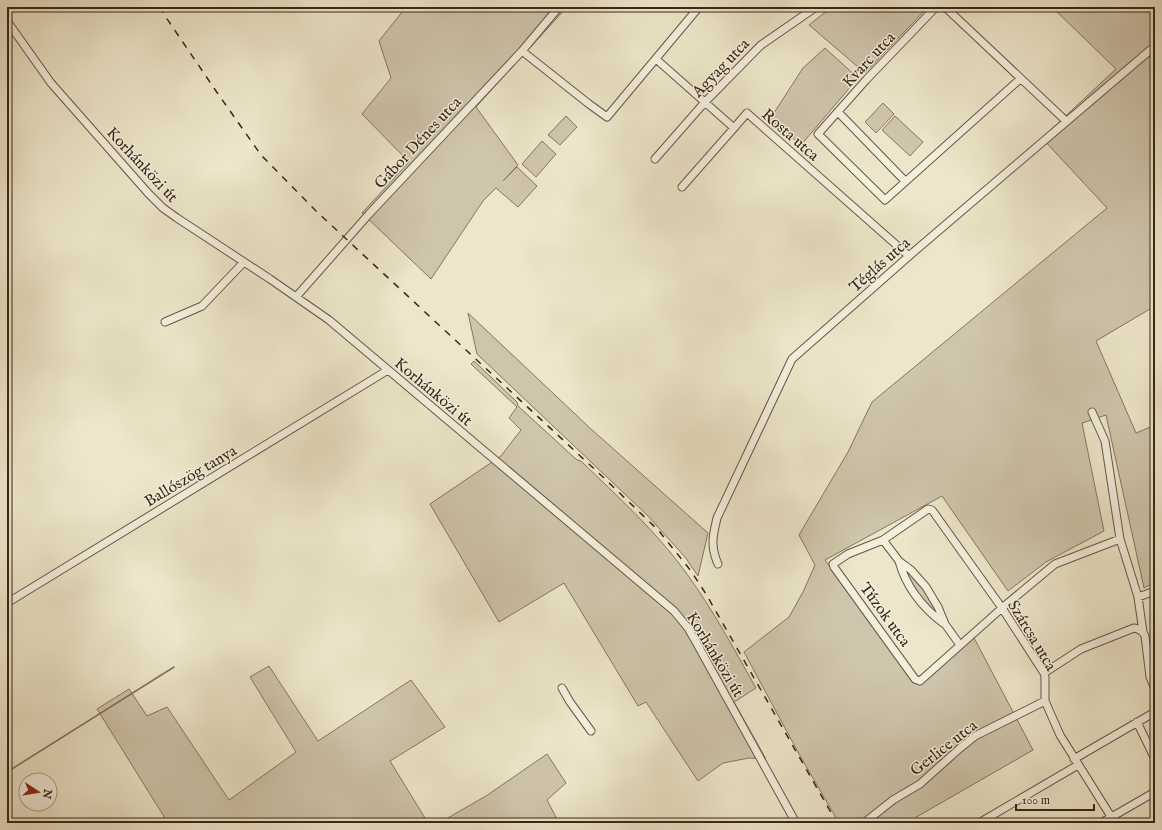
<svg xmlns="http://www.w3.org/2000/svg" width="1162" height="830" viewBox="0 0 1162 830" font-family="'IM FELL English',serif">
  <rect width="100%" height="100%" fill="#ede6ca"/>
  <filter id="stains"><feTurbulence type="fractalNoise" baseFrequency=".005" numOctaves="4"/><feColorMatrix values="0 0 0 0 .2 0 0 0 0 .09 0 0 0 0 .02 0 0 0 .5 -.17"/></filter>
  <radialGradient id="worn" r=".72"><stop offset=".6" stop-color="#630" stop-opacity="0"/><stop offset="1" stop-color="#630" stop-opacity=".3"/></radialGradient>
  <path fill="#cfc5ac" stroke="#857562" d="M406,7H567L476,107L518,165L503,181L517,167L537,186L518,207L496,188L483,201L431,279L362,213L409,162L362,114L391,78L379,41Z
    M832,7H928L865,73L809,25Z
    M1052,7H1155V306L1096,341L1136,433L1155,425V582L1144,588L1106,415L1082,423L1104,531L1046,562L1008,591L942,496L825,560L915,680L972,634L1033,750L906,823H839L799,754L744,652L789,617L803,592L815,565L799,535L848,452L872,402L1107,208L1042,138L1116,69Z
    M825,48L858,78L801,145L770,119L803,68Z
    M883,103L894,114L876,133L865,122Z
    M566,116L577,127L560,145L548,135Z
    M895,116L923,142L910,156L882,130Z
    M542,141L556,154L536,177L522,164Z
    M468,313L591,429L708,533L698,576L685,557L647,515L477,354Z
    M474,361L517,402L518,406L577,460L581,461C617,496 657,532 687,574C713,610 734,649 756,688L734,702L766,759L749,758L723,763L698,781L646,702L638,706L564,583L499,622L430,504L501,456L521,430L509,418L517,407L471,364Z
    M905,570L908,571L928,593L938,613L935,614L915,590Z
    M269,666L318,741L411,680L445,727L390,761L428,823H168L97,709L129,689L147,716L167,707L229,800L296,752L250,677Z
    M547,754L566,783L547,800L559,823H439L486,796Z"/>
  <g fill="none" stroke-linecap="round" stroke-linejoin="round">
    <path stroke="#81715f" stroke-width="1.5" d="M7,772L174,667"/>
    <defs>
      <path id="minor" d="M936,7L866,80L818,134L885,200L1020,79
        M945,7L1066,121
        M7,21L51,83L148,193L163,208L177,218L270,279L329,320L674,611L688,628L696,642L796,823
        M522,51L589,104L607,117L699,7
        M656,59L734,128L747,113L909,256
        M838,112L905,181
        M655,159L705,102L761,45L816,7
        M682,187L734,128
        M296,297L369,214L522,51L559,7
        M165,322L202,306L244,262
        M1092,412L1105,441L1120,539L1138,597L1143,632
        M883,540L899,561L911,570L926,587L938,607L945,624L960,645
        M899,561C906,587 922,607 943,623
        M718,564C710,546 713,535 717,518L792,359L909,256L1155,46
        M1138,597L1155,591
        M7,603L388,370
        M1044,673L1081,649L1134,628C1140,629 1143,631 1145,636L1150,677L1155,689
        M562,688L570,702L591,731
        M1137,722L1155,759
        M1074,759L1155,712
        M864,823L893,800L920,784L959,749L975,736L1045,701
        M979,823L1078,765
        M1101,823L1155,792
        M1115,823L1060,735L1045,701V677L1044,673L1002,608L932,510L928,509L883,540L848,554L833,564L834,567L915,679L920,681L1002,608L1055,564L1120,539"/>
    </defs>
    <use href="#minor" stroke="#685545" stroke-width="9"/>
    <use href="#minor" stroke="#f3efdd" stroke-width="7"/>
    <path stroke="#3b2519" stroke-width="1.5" stroke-dasharray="7 7" stroke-linecap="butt" d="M159,7L216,91L261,155L316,211L603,477L659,531L691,571L706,594L837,823"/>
  </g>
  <g text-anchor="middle" stroke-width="3" stroke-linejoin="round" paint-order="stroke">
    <g font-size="16" fill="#3b2519" stroke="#f3efdd">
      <text transform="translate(868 59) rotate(-47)" y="6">Kvarc utca</text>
      <text transform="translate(720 67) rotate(-46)" y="6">Agyag utca</text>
      <text transform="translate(791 134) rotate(41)" y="6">Rosta utca</text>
      <text transform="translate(417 142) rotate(-47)" y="6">Gábor Dénes utca</text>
      <text transform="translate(143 164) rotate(47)" y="6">Korhánközi út</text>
      <text transform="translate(879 264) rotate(-41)" y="6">Téglás utca</text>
      <text transform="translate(434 391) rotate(40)" y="6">Korhánközi út</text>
      <text transform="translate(190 475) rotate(-31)" y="6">Ballószög tanya</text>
      <text transform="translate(886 614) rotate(54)" y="6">Túzok utca</text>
      <text transform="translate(1033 635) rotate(59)" y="6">Szárcsa utca</text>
      <text transform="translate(716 654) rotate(59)" y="6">Korhánközi út</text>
      <text transform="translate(943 747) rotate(-38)" y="6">Gerlice utca</text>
    </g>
  </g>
  <rect width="1162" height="830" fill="none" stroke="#ede6ca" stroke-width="24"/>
  <rect x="8" y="8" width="1146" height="814" fill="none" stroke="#3b2519" stroke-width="2"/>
  <rect x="12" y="12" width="1138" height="806" fill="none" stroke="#3b2519"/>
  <g transform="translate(38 792) rotate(102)"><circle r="19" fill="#f3efdd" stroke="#a99e8f"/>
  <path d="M0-3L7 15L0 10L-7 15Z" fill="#8f2418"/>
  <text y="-6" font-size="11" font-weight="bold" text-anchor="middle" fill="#3b2519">N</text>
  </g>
  <path d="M1016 804v6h78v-6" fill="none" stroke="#3b2519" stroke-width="2"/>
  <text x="1022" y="804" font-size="12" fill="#3b2519" stroke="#f3efdd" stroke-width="3" paint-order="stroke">100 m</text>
  <rect width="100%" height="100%" filter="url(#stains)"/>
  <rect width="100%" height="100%" fill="url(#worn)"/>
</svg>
